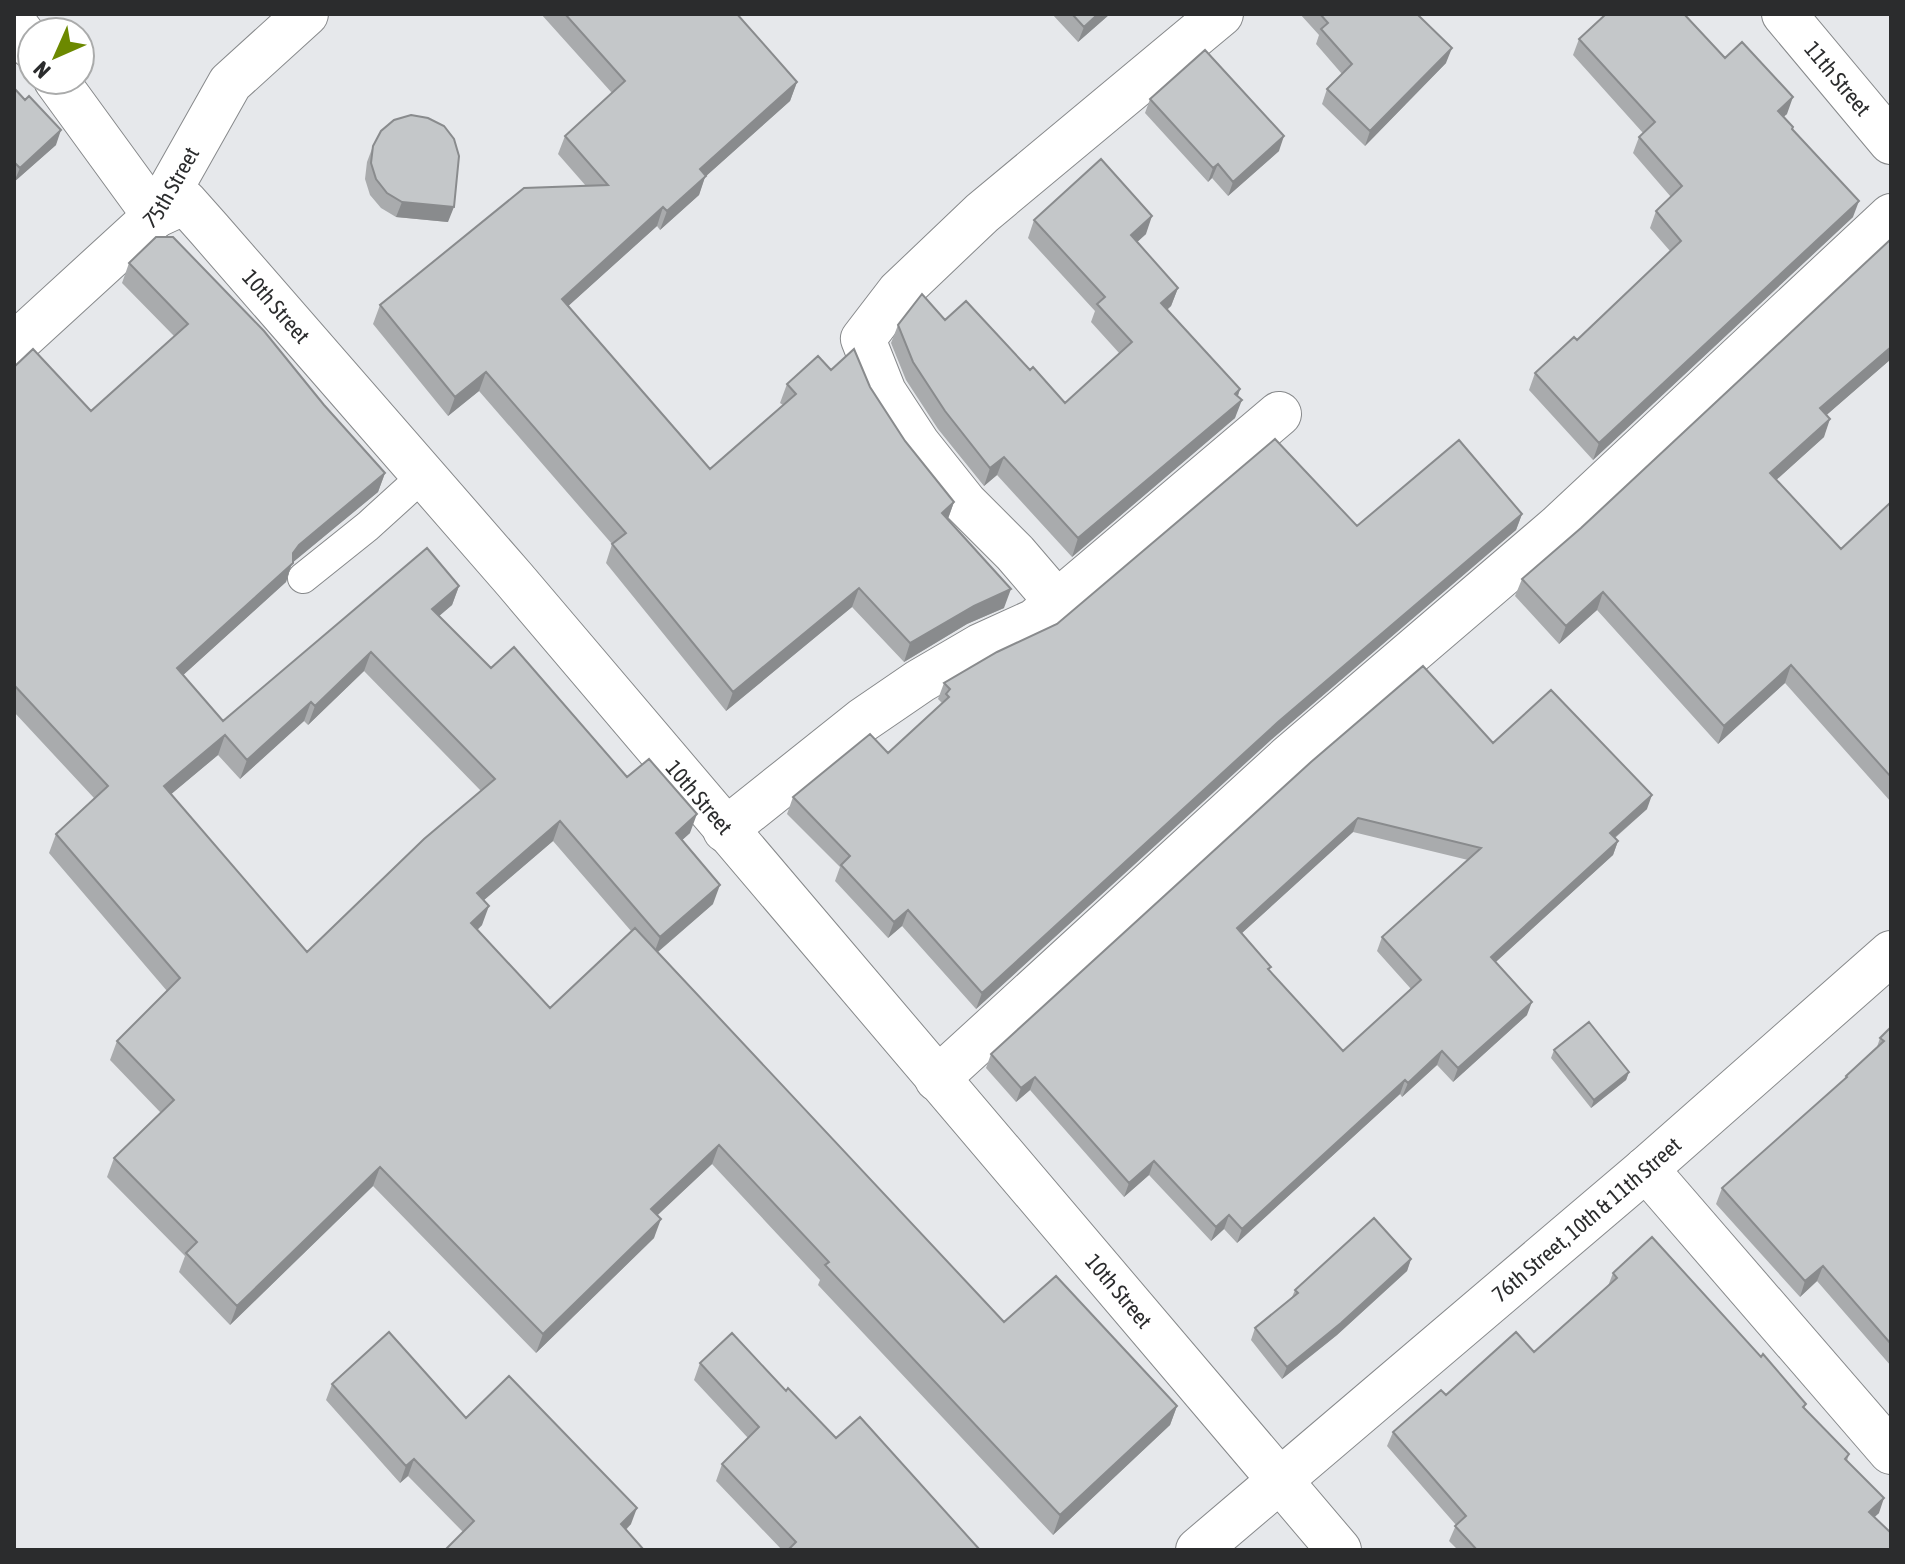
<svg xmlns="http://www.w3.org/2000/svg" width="1905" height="1564" viewBox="0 0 1905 1564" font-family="'Asap Condensed',sans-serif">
  <rect width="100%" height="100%" fill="#e6e8eb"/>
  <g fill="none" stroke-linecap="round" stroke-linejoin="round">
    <defs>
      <path id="service" d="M303,578L368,526L423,476"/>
      <g id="minor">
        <path id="s1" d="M1784,14L1891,142"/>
        <path d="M14,23L32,47"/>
        <path id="s2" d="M56,80L155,216L185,202L209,229L514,579L1339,1550"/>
        <path id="s3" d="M14,345L155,216L230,83L306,14"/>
        <path d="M1057,602L1279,414"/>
        <path d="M725,830L863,720L920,681L980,646L1035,621L1057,602L1015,553L965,503L918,444L884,392L863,339L899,292L982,213L1221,14"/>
        <path d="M937,1079L1289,757L1558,527L1891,216"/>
        <path d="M1646,1169L1891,1452"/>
      </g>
      <g id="tertiary">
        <path id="s4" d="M1198,1550L1646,1169L1891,953"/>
      </g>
    </defs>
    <use href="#service" stroke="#87898b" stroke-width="32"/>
    <use href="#minor" stroke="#87898b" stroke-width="46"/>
    <use href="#tertiary" stroke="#87898b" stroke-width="46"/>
    <use href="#service" stroke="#fff" stroke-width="30"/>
    <use href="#minor" stroke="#fff" stroke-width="44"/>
    <use href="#tertiary" stroke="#fff" stroke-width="44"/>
  </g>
  <path fill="#a9abad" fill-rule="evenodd" d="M541,14H737L797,82L790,101L705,177L699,195L660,230L657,226L568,306L710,469L783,405L780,403L787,384L831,370L870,387L905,441L954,502L948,519L1004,608L967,624L904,662L852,607L726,711L606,563L612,544L479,391L448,416L373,324L380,305L586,186L558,154L565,136L612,93Z
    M1052,14H1110L1078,42Z
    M1300,14H1417L1446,63L1365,146L1322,104L1327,89L1342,74L1316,44L1319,35Z
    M1579,39L1725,58L1787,114L1784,116L1853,217L1593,460L1529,390L1535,373L1577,340L1670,251L1650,228L1656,211L1671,197L1633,153L1639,137L1643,133L1573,55Z
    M14,88L56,145L14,182Z
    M1150,99L1279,151L1228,196L1212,178L1208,182L1145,113Z
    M373,146L448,222L396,217L381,208L370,195L365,179L367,162Z
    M1034,220L1146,234L1137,242L1178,288L1171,306L1167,310L1240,389L1238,396L1235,418L1072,557L997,475L984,486L938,429L906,380L891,343L898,325L945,320L1030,370L1065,403L1120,354L1091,322L1095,311L1028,238Z
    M1891,239V359L1826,415L1824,437L1776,480L1841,549L1891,502V802L1785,683L1718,744L1597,610L1559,644L1515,596L1522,579L1581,528Z
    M129,263L324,405L385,473L378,492L292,563L286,582L183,675L223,721L459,586L452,605L439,616L491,668L627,777L690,833L682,840L713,904L658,952L1004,1322L1177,1406L1170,1425L1053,1535L818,1285L820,1280L712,1164L657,1215L654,1238L536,1353L373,1186L230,1325L179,1272L185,1256L107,1177L114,1158L161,1113L110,1060L117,1041L167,991L49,853L56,834L94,798L14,712V367L91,411L174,336L122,283ZM364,671L481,791L307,952L171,794L218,755L240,779L304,721L308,725ZM553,841L631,931L550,1008L477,930L482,925L484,900Z
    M1522,514L1516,530L1272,739L976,1009L902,926L888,938L835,881L840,867L787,814L793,797L888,753L942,703L938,699L944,683L1357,526Z
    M1493,743L1647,809L1615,838L1618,841L1613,855L1495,962L1527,1015L1453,1082L1437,1065L1402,1097L1400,1094L1237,1243L1224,1229L1211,1241L1149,1175L1124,1197L1030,1090L1016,1102L986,1068L991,1054L1311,762ZM1353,832L1468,860L1382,937L1377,951L1411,989L1343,1051L1270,971L1242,933Z
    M1891,1027V1366L1817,1281L1800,1297L1716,1204L1722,1188L1844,1080L1846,1076L1877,1047L1880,1038Z
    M1554,1050L1629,1072L1626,1080L1591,1108L1551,1058Z
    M1411,1259L1407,1271L1337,1335L1282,1379L1251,1340L1255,1328L1292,1297L1295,1290Z
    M1613,1273L1761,1357L1806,1404L1804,1408L1849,1454L1847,1461L1879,1513L1874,1517L1891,1550H1458L1449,1541L1456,1525L1387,1446L1393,1432L1534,1352L1608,1286Z
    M700,1363L786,1391L836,1438L980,1550H782L716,1481L722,1464L748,1438L694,1380Z
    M332,1384L466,1418L631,1524L626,1530L463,1532L408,1476L400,1483L326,1400Z"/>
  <path fill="#898b8d" d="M1098,14H1110L1078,42L1084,27Z
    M1452,48L1446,63L1365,146L1370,131Z
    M797,82L790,101L705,177L699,195L660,230L667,211L700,169Z
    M1793,97L1787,114L1772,127L1778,111Z
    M61,130L56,145L14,182L20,168Z
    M1284,136L1279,151L1228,196L1233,182Z
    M1218,164L1212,178L1208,182L1213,168Z
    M1859,201L1853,217L1593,460L1599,443Z
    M402,202L454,207L448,222L396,217Z
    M663,207L657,226L555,318L562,299Z
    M1152,216L1146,234L1125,253L1131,235Z
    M1178,288L1171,306L1154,321L1161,303Z
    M1891,347V359L1814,426L1820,408Z
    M486,372L479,391L448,416L455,397Z
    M1240,389L1234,407L1242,400L1235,418L1072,557L1078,538Z
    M1830,419L1824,437L1764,491L1770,473Z
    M1004,457L997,475L984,486L990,468Z
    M385,473L378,492L292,563L286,582L170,687L177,668L293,553L299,545Z
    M954,502L947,521L942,513Z
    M1522,514L1516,530L1272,739L976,1009L982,993L1278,722Z
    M459,586L452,605L425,628L432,609Z
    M859,588L852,607L726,711L733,692Z
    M1011,589L1004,608L967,624L904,662L910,643L974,606Z
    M1603,592L1597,610L1559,644L1566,626Z
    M371,652L364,671L308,725L315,706Z
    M1791,665L1785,683L1718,744L1724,726Z
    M311,702L304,721L240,779L247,760Z
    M225,735L218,755L157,806L164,786Z
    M1652,795L1647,809L1605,846L1610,833Z
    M697,814L690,833L669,852L676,833Z
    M1358,818L1353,832L1232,942L1237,928Z
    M560,821L553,841L470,912L477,893Z
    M1618,841L1613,855L1486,971L1491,957Z
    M720,885L713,904L653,956L660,937Z
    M489,906L482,925L464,943L471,923Z
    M908,910L902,926L888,938L894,922Z
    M1532,1002L1527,1015L1453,1082L1458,1068Z
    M1442,1051L1437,1065L1402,1097L1408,1083Z
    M1629,1072L1626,1080L1591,1108L1594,1100Z
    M1035,1077L1030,1090L1016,1102L1021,1088Z
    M1405,1080L1400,1094L1237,1243L1242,1229Z
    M719,1145L712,1164L644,1228L651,1209Z
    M1154,1161L1149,1175L1124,1197L1129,1183Z
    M380,1167L373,1186L230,1325L237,1306Z
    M1229,1215L1224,1229L1211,1241L1216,1227Z
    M661,1219L654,1238L536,1353L543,1334Z
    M1411,1259L1407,1271L1337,1335L1282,1379L1287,1367Z
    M1823,1266L1817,1281L1800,1297L1805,1281Z
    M1177,1406L1170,1425L1053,1535L1060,1515Z
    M414,1459L408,1476L400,1483L406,1466Z
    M1884,1498L1879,1513L1864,1527L1869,1512Z
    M637,1508L631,1524L614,1541L621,1524Z"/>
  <path fill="#c4c7c9" stroke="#898b8d" stroke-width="2" fill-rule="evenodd" d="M565,14H737L797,82L700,169L706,176L667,211L663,207L562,299L710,469L796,394L787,384L818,356L831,370L854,349L870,387L905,441L954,502L942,513L1011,589L974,606L910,643L859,588L733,692L612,544L626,533L486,372L455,397L380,305L524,188L608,185L565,136L625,81Z
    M1072,14H1098L1084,27Z
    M1320,14H1417L1452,48L1370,131L1327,89L1352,64L1321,29L1328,23Z
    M1606,14H1684L1725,58L1742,42L1793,97L1778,111L1793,127L1792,129L1859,201L1599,443L1535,373L1574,337L1577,340L1681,241L1656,211L1682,186L1639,137L1655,122L1579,39Z
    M1205,50L1284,136L1233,182L1218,164L1213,168L1150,99Z
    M14,88L25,100L29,96L61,130L20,168L14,162Z
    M411,115L428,118L444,126L454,139L459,156L454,207L402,202L387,193L376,179L371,163L373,146L381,131L394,120Z
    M1101,159L1152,216L1131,235L1178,288L1161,303L1240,389L1235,394L1242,400L1078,538L1004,457L990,468L945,411L913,362L898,325L922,294L945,320L966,301L1030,370L1033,367L1065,403L1132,342L1097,304L1105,297L1034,220Z
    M156,237H173L264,331L324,405L385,473L299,545L293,553V563L177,668L223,721L427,548L459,586L432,609L491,668L514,647L627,777L649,759L697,814L676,833L720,885L660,937L560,821L477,893L489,906L471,923L550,1008L635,928L1004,1322L1056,1276L1177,1406L1060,1515L825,1265L829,1262L719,1145L651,1209L661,1219L543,1334L380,1167L237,1306L186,1253L197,1242L114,1158L174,1100L117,1041L180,978L56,834L108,786L14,685V367L33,349L91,411L188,324L129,263ZM371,652L495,779L424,839L307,952L164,786L225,735L247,760L311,702L315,706Z
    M1891,239V347L1820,408L1830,419L1770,473L1841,549L1891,502V777L1791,665L1724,726L1603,592L1566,626L1522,579L1581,528Z
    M1275,439L1357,526L1459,440L1522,514L1278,722L982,993L908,910L894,922L841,865L850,856L793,797L870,734L888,753L949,697L946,694L950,689L944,683L997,652L1057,624Z
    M1423,666L1493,743L1551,690L1652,795L1610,833L1618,841L1491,957L1532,1002L1458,1068L1442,1051L1408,1083L1405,1080L1242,1229L1229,1215L1216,1227L1154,1161L1129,1183L1035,1077L1021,1088L991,1054L1311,762ZM1358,818L1481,848L1382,937L1421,980L1343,1051L1268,969L1271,967L1237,928Z
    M1589,1022L1629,1072L1594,1100L1554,1050Z
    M1891,1027V1344L1823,1266L1805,1281L1722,1188L1847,1077L1846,1076L1884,1041L1880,1038Z
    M1374,1218L1411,1259L1341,1323L1287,1367L1255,1328L1298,1293L1295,1290Z
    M1652,1237L1761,1357L1763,1354L1806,1404L1803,1407L1849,1454L1845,1459L1884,1498L1869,1512L1891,1533V1550H1477L1455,1526L1466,1516L1393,1432L1441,1390L1446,1395L1516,1332L1534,1352L1617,1278L1613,1273Z
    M389,1332L466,1418L509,1376L637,1508L621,1524L644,1550H445L474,1521L414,1459L406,1466L332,1384Z
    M732,1333L786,1391L788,1388L836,1438L860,1417L980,1550H788L796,1542L722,1464L759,1427L700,1363Z"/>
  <g text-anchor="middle" stroke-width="6" stroke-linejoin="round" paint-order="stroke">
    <g font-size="22" fill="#2b2c2d" stroke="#fff">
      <text dy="8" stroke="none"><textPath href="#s1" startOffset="84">11th Street</textPath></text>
      <text dy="8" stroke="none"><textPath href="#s3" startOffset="224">75th Street</textPath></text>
      <text dy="8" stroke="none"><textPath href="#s2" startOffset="340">10th Street</textPath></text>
      <text dy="8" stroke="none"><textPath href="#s2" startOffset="988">10th Street</textPath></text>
      <text dy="8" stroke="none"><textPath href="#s4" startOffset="510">76th Street, 10th &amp; 11th Street</textPath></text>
      <text dy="8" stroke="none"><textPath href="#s2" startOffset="1636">10th Street</textPath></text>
    </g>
  </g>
  <rect width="1905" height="1564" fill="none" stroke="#2b2c2d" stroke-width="32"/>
  <g transform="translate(56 56) rotate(225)"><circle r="38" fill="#ffffff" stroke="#aaabab" stroke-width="2"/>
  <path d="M0-6L14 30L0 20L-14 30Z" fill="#6c8900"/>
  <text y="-12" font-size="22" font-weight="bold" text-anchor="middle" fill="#2b2c2d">N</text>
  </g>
</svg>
